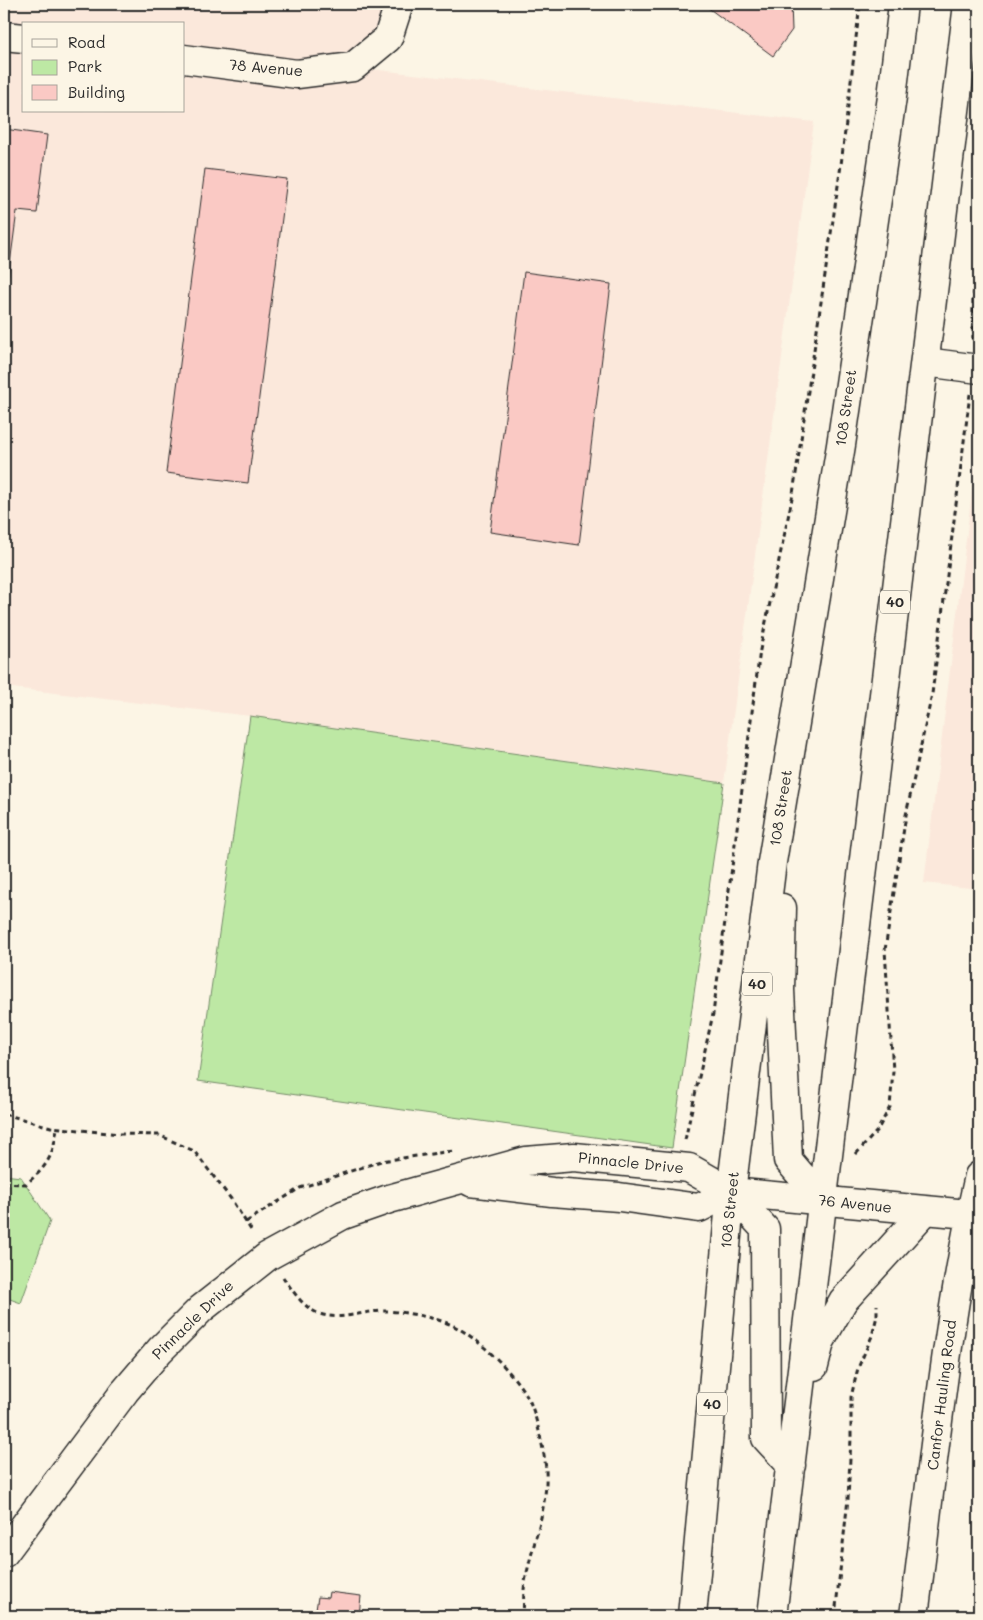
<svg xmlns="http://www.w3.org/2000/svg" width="983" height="1620" viewBox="0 0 983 1620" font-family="Mali,sans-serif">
  <rect width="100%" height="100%" fill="#fcf5e5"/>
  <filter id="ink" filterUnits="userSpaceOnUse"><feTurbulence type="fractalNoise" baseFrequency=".02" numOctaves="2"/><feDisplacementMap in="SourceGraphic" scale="10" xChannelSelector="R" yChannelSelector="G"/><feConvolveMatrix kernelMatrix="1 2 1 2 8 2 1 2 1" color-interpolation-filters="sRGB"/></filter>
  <g filter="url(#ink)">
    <path fill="#fbe8db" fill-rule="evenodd" d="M4,4H399L354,67L814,122L724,783L250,716L4,687ZM24,24H184V111H24Z
      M979,434V889L924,883Z"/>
    <path fill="#bde8a4" stroke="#748a68" d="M250,716L724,783L672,1148L198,1081Z
      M4,1175L21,1177L50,1221L21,1303L4,1297Z"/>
    <path fill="#fac9c4" stroke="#2b2b2b" d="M703,4H791L792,30L773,56Z
      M4,129L47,135L37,213L17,211L4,310Z
      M205,169L287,179L248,483L166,473Z
      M524,272L611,284L579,545L490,532Z
      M329,1592L361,1596L359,1616H315L318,1597L328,1598Z"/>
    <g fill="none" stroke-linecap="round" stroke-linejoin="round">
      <defs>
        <path id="minor" d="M4,36L24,38
          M184,59L297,74L353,67L388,38L399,4
          M925,362L979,369
          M471,1182L552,1192L619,1197L699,1208L731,1192
          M4,1553L125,1391L160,1350L201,1309L268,1256L343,1215L389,1199L526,1161L574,1157L689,1168L731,1192L979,1215
          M914,1616C933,1469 946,1320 979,1176"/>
        <path id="major" d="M782,908L780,990L788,1160L823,1201
          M731,1192L765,1229L766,1438L791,1465
          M814,1366L820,1342L843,1301L925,1211
          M692,1616L731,1192L772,862L841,445L892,97L903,4
          M772,1616L968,4"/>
      </defs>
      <use href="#minor" stroke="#2b2b2b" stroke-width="31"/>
      <use href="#major" stroke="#2b2b2b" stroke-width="31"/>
      <path stroke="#2b2b2b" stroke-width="3" stroke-dasharray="5 4" stroke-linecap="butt" d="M973,340V298L979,254
        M4,1114L51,1127L119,1134L159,1135L194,1151L231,1199L253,1233
        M685,1140L713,1014L760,650L793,494L841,165L860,4
        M856,1154L877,1131L890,1107L893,1071L885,950L906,815L932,694L970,394
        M4,1183L26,1184C48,1166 53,1156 57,1128
        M246,1222L300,1188L381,1161L453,1151
        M283,1277C293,1291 303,1308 320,1314C341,1321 362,1311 384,1311C401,1311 439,1318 454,1326C482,1341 514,1373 529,1400C536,1413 545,1455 546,1470C548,1508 532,1545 525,1582C523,1593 524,1605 523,1616
        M835,1616L848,1499L851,1438V1397L858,1368L872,1336L877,1316V1305"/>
      <use href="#minor" stroke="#fcf5e5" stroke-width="28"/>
      <use href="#major" stroke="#fcf5e5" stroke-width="28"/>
    </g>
  </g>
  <g text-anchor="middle" stroke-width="4" stroke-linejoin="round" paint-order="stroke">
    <g fill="#fcf5e5" stroke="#6a6863" stroke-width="1">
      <rect x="880" y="590.5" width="30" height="23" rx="4"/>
      <rect x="742" y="972.5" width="30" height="23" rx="4"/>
      <rect x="697" y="1392.5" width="30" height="23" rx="4"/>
    </g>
    <g font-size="14" font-weight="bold" fill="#2b2b2b">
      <text x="895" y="607">40</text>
      <text x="757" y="989">40</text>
      <text x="712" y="1409">40</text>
    </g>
    <g font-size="15" fill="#2b2b2b" stroke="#fcf5e5">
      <text transform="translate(266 68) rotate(5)" y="5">78 Avenue</text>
      <text transform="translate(846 408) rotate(-82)" y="5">108 Street</text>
      <text transform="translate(781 808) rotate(-81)" y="5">108 Street</text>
      <text transform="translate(631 1163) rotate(6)" y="5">Pinnacle Drive</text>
      <text transform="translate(855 1204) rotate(6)" y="5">76 Avenue</text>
      <text transform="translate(730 1210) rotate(-84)" y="5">108 Street</text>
      <text transform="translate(193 1320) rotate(-44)" y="5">Pinnacle Drive</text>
      <text transform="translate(942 1395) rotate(-83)" y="5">Canfor Hauling Road</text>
    </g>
  </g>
  <rect width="983" height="1620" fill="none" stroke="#fcf5e5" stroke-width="20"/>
  <rect x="10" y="10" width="963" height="1600" fill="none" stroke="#2b2b2b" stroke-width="2" filter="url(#ink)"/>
  <rect x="22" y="22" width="162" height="90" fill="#fcf5e5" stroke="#a8a49b"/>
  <rect x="32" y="39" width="25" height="8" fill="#fcf5e5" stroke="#a8a49b"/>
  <text x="68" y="48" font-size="15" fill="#2b2b2b">Road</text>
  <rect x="32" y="60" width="25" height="15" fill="#bde8a4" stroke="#a8a49b"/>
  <text x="68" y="72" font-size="15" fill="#2b2b2b">Park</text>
  <rect x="32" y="85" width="25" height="15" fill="#fac9c4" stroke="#a8a49b"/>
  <text x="68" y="98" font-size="15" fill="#2b2b2b">Building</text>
</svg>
